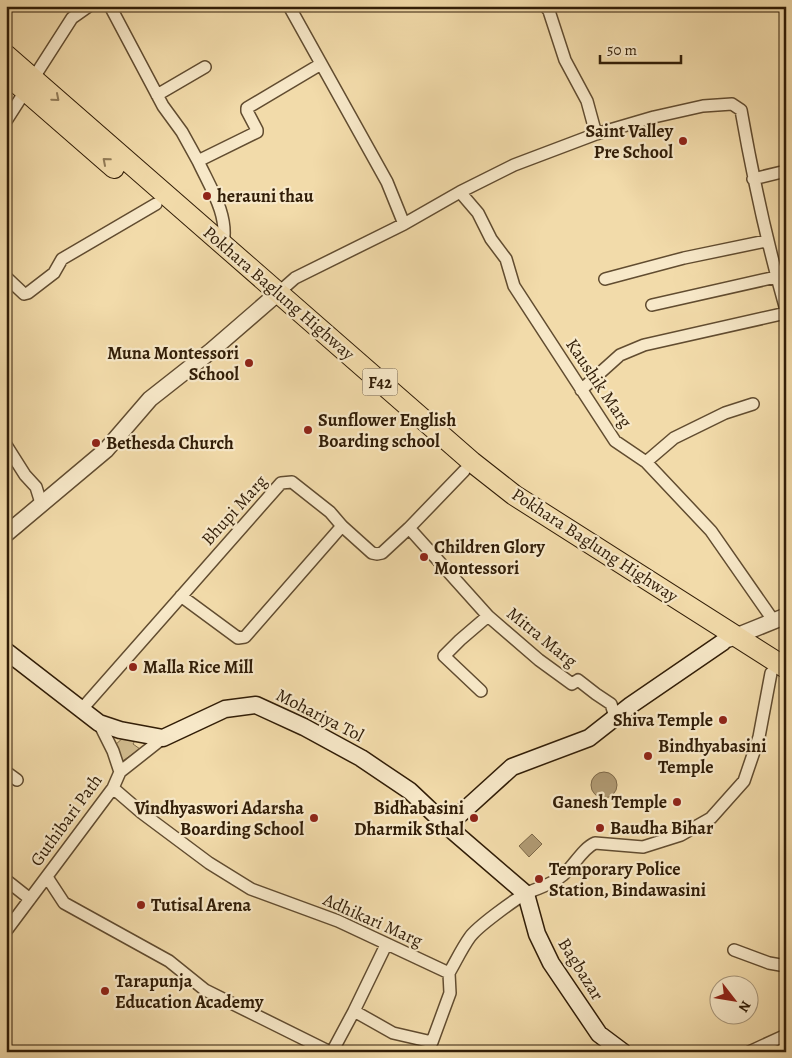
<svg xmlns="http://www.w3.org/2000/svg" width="792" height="1058" viewBox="0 0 792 1058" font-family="Alegreya,serif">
  <rect width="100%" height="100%" fill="#f2dbaa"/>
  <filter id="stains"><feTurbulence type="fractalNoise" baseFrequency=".004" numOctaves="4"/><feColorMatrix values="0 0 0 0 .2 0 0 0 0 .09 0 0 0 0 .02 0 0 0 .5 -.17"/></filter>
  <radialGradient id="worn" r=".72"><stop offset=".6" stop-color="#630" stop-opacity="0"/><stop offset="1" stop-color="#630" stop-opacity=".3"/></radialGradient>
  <path fill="#d1bb8e" stroke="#816c4a" d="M125,736L137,737L133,744L140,749L121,762L114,746Z"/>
  <path fill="#b09a73" stroke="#7d6848" d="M591 785a13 13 0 1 1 26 0a13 13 0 1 1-26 0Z
    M532,834L542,844L529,857L519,846Z"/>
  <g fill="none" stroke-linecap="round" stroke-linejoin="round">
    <defs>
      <path id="minor" d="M110,6L163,106L182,132L198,161
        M289,6L387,182L404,224
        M545,6L549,11L565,60L587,101L596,134
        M157,95L205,67
        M6,121L72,18L89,6
        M753,179L786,171
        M460,192L478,213L491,239L506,259L514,286L615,441L646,462L711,531L773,620
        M223,244C229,215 210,187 198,161L257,132V130L247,111V108L321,64
        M6,277L24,294L28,293L54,273L62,259L156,204
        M605,279L684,258L766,241
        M278,293L295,278L404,224L460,192L514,165L596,134L654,117L703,106L732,104L741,110C753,178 767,243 786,310
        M652,305L776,277
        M581,390L620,355L644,345L786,313
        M6,445L25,475L36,487L41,503
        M646,462L674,438L725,413L753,404
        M464,471L409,528L488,616L460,640L444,656L481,691
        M181,596L238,638L245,637L342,526
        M488,616L539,660L572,684L578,680L596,694L611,704L615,717
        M81,710L281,483L292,482L330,512L342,526L372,553L377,554L382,553L409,528
        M6,772L17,780
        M120,772L163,738
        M113,788L142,813L209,863L251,889L338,921L449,973L450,993L432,1042L393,1033L354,1011L332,1052
        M47,877L64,903L169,961L205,990L330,1052
        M6,880L30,899
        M6,931L113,788L120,772L113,751L99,723
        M734,950L769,963L786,966
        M449,973C456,961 462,948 470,937C477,927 514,900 525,894C539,887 550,886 563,875C573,867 583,848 595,843L643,847L681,835L711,818L744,781L759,737L771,673
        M354,1011L386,945
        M749,1052L786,1035"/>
      <path id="tertiary" d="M6,534L106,450L150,399L211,351L278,293
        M729,639L786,616"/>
      <path id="secondary" d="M6,651L99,723L120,730L163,738L225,709L256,705L304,727L361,758L410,791L447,826L526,894L537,934L551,963L599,1034L623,1052
        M447,826L512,767L589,738L631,705L723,642"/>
      <path id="trunk" d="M6,55L472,462L514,495L786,668
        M6,74L114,168"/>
    </defs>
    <use href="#minor" stroke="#614c30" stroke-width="14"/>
    <use href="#tertiary" stroke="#614c30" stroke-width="18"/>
    <use href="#secondary" stroke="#311d07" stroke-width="19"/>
    <use href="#trunk" stroke="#311d07" stroke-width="22"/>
    <use href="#minor" stroke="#f7e8c8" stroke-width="11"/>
    <use href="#tertiary" stroke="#f7e8c8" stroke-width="15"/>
    <use href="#secondary" stroke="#f7e8c8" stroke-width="16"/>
    <use href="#trunk" stroke="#f2dbaa" stroke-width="20"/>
  </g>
  <defs><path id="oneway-chevron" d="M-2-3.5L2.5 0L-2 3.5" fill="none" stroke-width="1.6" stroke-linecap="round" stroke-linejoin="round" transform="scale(1.25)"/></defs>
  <g stroke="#927c58">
    <use href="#oneway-chevron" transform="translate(56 98) rotate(41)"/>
    <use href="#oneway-chevron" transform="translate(106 161) rotate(-139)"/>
  </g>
  <g fill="#8f2418" stroke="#f7e8c8" stroke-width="2">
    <circle cx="683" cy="141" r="5"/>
    <circle cx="207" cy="196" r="5"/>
    <circle cx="249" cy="363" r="5"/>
    <circle cx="308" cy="430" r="5"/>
    <circle cx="96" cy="443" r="5"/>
    <circle cx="424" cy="557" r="5"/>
    <circle cx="133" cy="667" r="5"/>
    <circle cx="723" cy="720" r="5"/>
    <circle cx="648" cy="756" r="5"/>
    <circle cx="677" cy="802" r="5"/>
    <circle cx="314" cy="818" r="5"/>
    <circle cx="474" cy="818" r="5"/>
    <circle cx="600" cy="828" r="5"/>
    <circle cx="539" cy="879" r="5"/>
    <circle cx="141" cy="905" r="5"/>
    <circle cx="105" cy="991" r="5"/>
  </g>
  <g text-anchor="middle" stroke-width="4.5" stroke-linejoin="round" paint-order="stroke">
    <rect fill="#f7e8c8" stroke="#6c5a41" stroke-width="1" x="362.5" y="368.5" width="35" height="27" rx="4"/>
    <g font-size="16" font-weight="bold" fill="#311d07">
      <text x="380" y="388">F42</text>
    </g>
    <g font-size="18" font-weight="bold" fill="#311d07" stroke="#f7e8c8" text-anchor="start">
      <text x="673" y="137" text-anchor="end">Saint Valley<tspan x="673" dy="21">Pre School</tspan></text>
      <text x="217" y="202">herauni thau</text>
      <text x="239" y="359" text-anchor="end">Muna Montessori<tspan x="239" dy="21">School</tspan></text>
      <text x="318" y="426">Sunflower English<tspan x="318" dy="21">Boarding school</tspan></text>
      <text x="106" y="449">Bethesda Church</text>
      <text x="434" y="553">Children Glory<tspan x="434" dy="21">Montessori</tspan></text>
      <text x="143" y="673">Malla Rice Mill</text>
      <text x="713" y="726" text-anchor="end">Shiva Temple</text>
      <text x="658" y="752">Bindhyabasini<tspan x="658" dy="21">Temple</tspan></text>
      <text x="667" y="808" text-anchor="end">Ganesh Temple</text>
      <text x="304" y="814" text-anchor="end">Vindhyaswori Adarsha<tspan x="304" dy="21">Boarding School</tspan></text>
      <text x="464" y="814" text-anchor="end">Bidhabasini<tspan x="464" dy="21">Dharmik Sthal</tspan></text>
      <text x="610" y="834">Baudha Bihar</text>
      <text x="549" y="875">Temporary Police<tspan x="549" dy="21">Station, Bindawasini</tspan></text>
      <text x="151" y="911">Tutisal Arena</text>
      <text x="115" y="987">Tarapunja<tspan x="115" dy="21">Education Academy</tspan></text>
    </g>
    <g font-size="18" fill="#311d07" stroke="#f7e8c8">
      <text transform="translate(279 293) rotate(41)" y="6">Pokhara Baglung Highway</text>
      <text transform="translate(599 383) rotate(56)" y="6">Kaushik Marg</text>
      <text transform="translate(234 510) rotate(-48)" y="6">Bhupi Marg</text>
      <text transform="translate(595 545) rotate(33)" y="6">Pokhara Baglung Highway</text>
      <text transform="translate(542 637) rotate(39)" y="6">Mitra Marg</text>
      <text transform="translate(320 715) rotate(27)" y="6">Mohariya Tol</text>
      <text transform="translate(66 820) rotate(-54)" y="6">Guthibari Path</text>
      <text transform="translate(373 920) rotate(24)" y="6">Adhikari Marg</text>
      <text transform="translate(581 969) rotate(58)" y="6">Bagbazar</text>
    </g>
  </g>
  <rect width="792" height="1058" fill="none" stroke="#f2dbaa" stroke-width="25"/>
  <rect x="8" y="8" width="777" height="1043" fill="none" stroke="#311d07" stroke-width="2.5"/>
  <rect x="12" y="12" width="767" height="1033" fill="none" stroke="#311d07"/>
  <g transform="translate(734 1000) rotate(121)"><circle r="24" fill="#f7e8c8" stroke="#a8977b"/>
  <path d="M0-4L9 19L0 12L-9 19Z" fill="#8f2418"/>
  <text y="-8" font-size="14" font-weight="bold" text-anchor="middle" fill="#311d07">N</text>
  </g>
  <path d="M600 55v8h81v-8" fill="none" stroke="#311d07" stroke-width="2.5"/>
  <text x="607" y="55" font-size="15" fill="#311d07" stroke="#f7e8c8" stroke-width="4" paint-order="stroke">50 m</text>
  <rect width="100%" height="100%" filter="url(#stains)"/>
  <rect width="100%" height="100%" fill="url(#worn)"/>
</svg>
